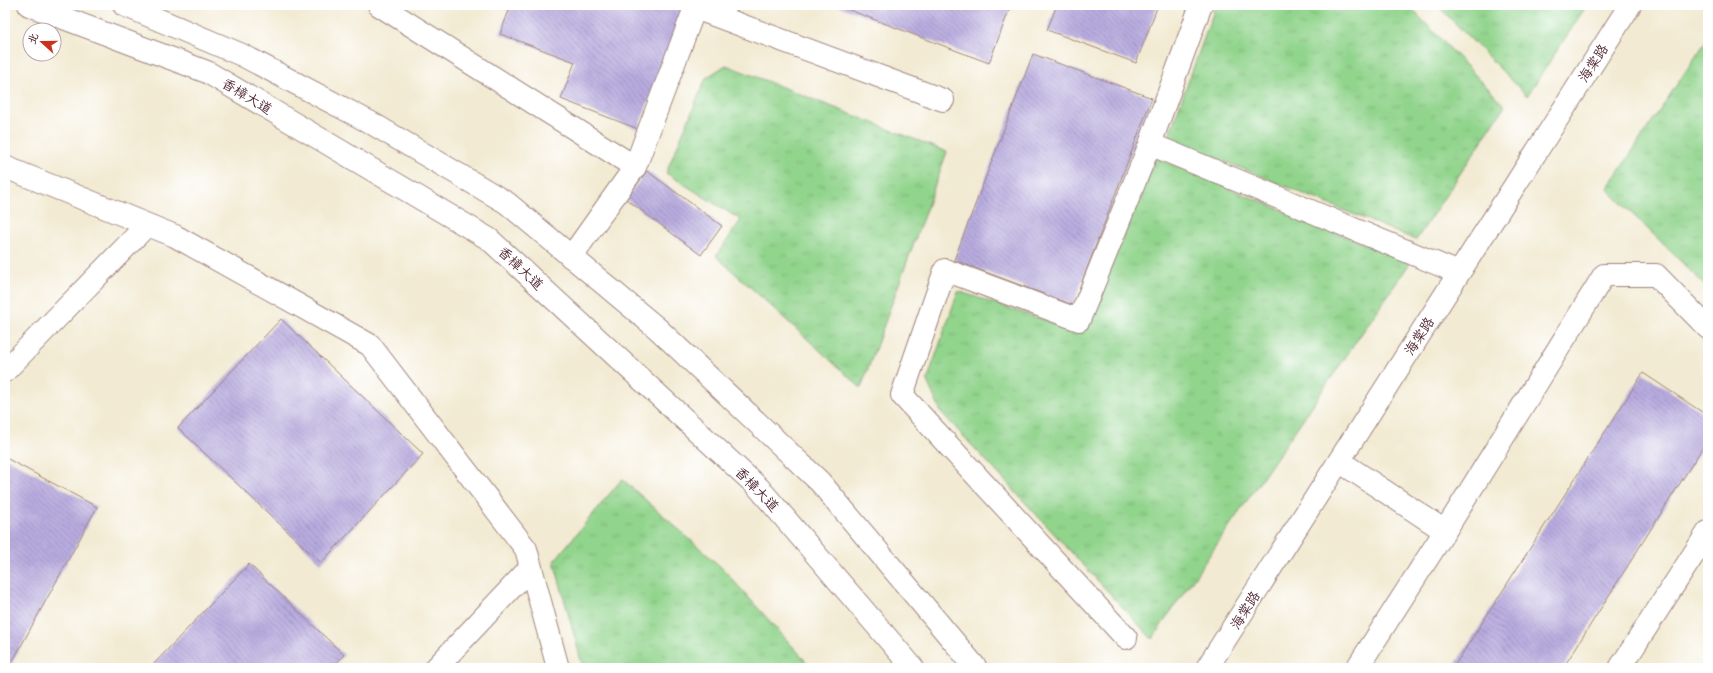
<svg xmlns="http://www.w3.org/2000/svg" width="1713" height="673" viewBox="0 0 1713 673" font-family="'Playpen Sans','LXGW WenKai TC',sans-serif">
  <defs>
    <pattern id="grass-tufts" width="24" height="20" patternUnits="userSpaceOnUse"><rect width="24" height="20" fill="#91d48c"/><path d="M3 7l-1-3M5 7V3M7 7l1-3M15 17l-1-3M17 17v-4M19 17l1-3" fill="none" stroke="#7fb679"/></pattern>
    <pattern id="building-back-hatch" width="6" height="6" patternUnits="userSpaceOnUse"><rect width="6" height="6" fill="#b8abdf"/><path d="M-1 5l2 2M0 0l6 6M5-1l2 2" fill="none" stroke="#988bb5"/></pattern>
  </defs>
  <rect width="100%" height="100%" fill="#fff"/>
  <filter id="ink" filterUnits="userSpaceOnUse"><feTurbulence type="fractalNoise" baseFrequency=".025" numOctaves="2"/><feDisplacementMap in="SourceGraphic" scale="8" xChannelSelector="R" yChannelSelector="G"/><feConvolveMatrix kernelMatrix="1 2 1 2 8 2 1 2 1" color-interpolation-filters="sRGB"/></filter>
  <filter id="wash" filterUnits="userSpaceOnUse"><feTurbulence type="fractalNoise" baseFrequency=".012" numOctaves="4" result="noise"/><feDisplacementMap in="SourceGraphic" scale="16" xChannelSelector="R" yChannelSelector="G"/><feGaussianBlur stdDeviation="0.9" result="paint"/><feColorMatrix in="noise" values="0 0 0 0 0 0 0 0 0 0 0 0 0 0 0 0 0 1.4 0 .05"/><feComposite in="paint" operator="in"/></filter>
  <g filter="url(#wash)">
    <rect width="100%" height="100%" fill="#f2ead2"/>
    <path fill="url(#grass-tufts)" stroke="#6e7a5c" d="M1216,5H1408L1505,106L1416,240L1168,138Z
      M1437,5H1587L1527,96Z
      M1708,38V288L1607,189Z
      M726,65L947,152L861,388L716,256L741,220L666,173L706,78Z
      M1156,158L1410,263L1152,639L941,412L927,381L958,291L1083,333Z
      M622,479L722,568L812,668H583L554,561Z"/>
    <g id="blocks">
      <path fill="url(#building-back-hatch)" d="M511,5H685L638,129L561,99L575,62L500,34Z
        M836,5H1011L989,63Z
        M1057,5H1158L1136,63L1047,30Z
        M1033,54L1152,98L1073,305L954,260Z
        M647,171L722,226L701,255L626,199Z
        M281,319L423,454L321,563L178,428Z
        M1643,373L1708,416V439L1563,668H1453Z
        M6,458L97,507L9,668H5Z
        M249,564L344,655L332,668H150Z"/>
    </g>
  </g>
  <g filter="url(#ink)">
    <use href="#blocks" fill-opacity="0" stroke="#9e847e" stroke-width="1"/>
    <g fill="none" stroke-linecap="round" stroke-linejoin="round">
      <defs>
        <path id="minor" d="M379,5L635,167
          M695,8L943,100
          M1150,144L1201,5
          M5,167L175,236L370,345L526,549L558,668
          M571,257L635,167L696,5
          M5,371L147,225
          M1339,461L1445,531
          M1126,638L902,395L945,270L1079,320L1150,144L1459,273
          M436,668L531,567
          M1207,668L1630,5
          M1357,668L1445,531L1604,275H1656L1708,328
          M1620,668L1708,532"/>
        <path id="major" d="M29,5L207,72L489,239L759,488L913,668
          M124,5L242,55L373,124L507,203L658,329L820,482L976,668"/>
      </defs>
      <use href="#minor" stroke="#9e847e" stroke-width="24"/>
      <use href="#major" stroke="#9e847e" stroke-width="24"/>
      <use href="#minor" stroke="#fff" stroke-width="22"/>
      <use href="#major" stroke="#fff" stroke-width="22"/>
    </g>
  </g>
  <g text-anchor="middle" stroke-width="3.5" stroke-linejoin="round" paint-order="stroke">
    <g font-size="14" fill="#4a1f2b" stroke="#fff">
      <text transform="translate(1593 63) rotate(-57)" y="5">海棠路</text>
      <text transform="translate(247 96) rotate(31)" y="5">香樟大道</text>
      <text transform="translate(521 268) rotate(43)" y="5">香樟大道</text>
      <text transform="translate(1419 336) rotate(-57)" y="5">海棠路</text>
      <text transform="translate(757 489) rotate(46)" y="5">香樟大道</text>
      <text transform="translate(1245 610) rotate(-58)" y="5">海棠路</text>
    </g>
  </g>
  <rect width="1713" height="673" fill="none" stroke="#fff" stroke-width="20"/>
  <g transform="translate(42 42) rotate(291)"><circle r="19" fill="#ffffff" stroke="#b7a5aa"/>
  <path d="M0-3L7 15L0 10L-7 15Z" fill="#c8321e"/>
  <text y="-6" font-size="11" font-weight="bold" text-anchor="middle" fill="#4a1f2b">北</text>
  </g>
</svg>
